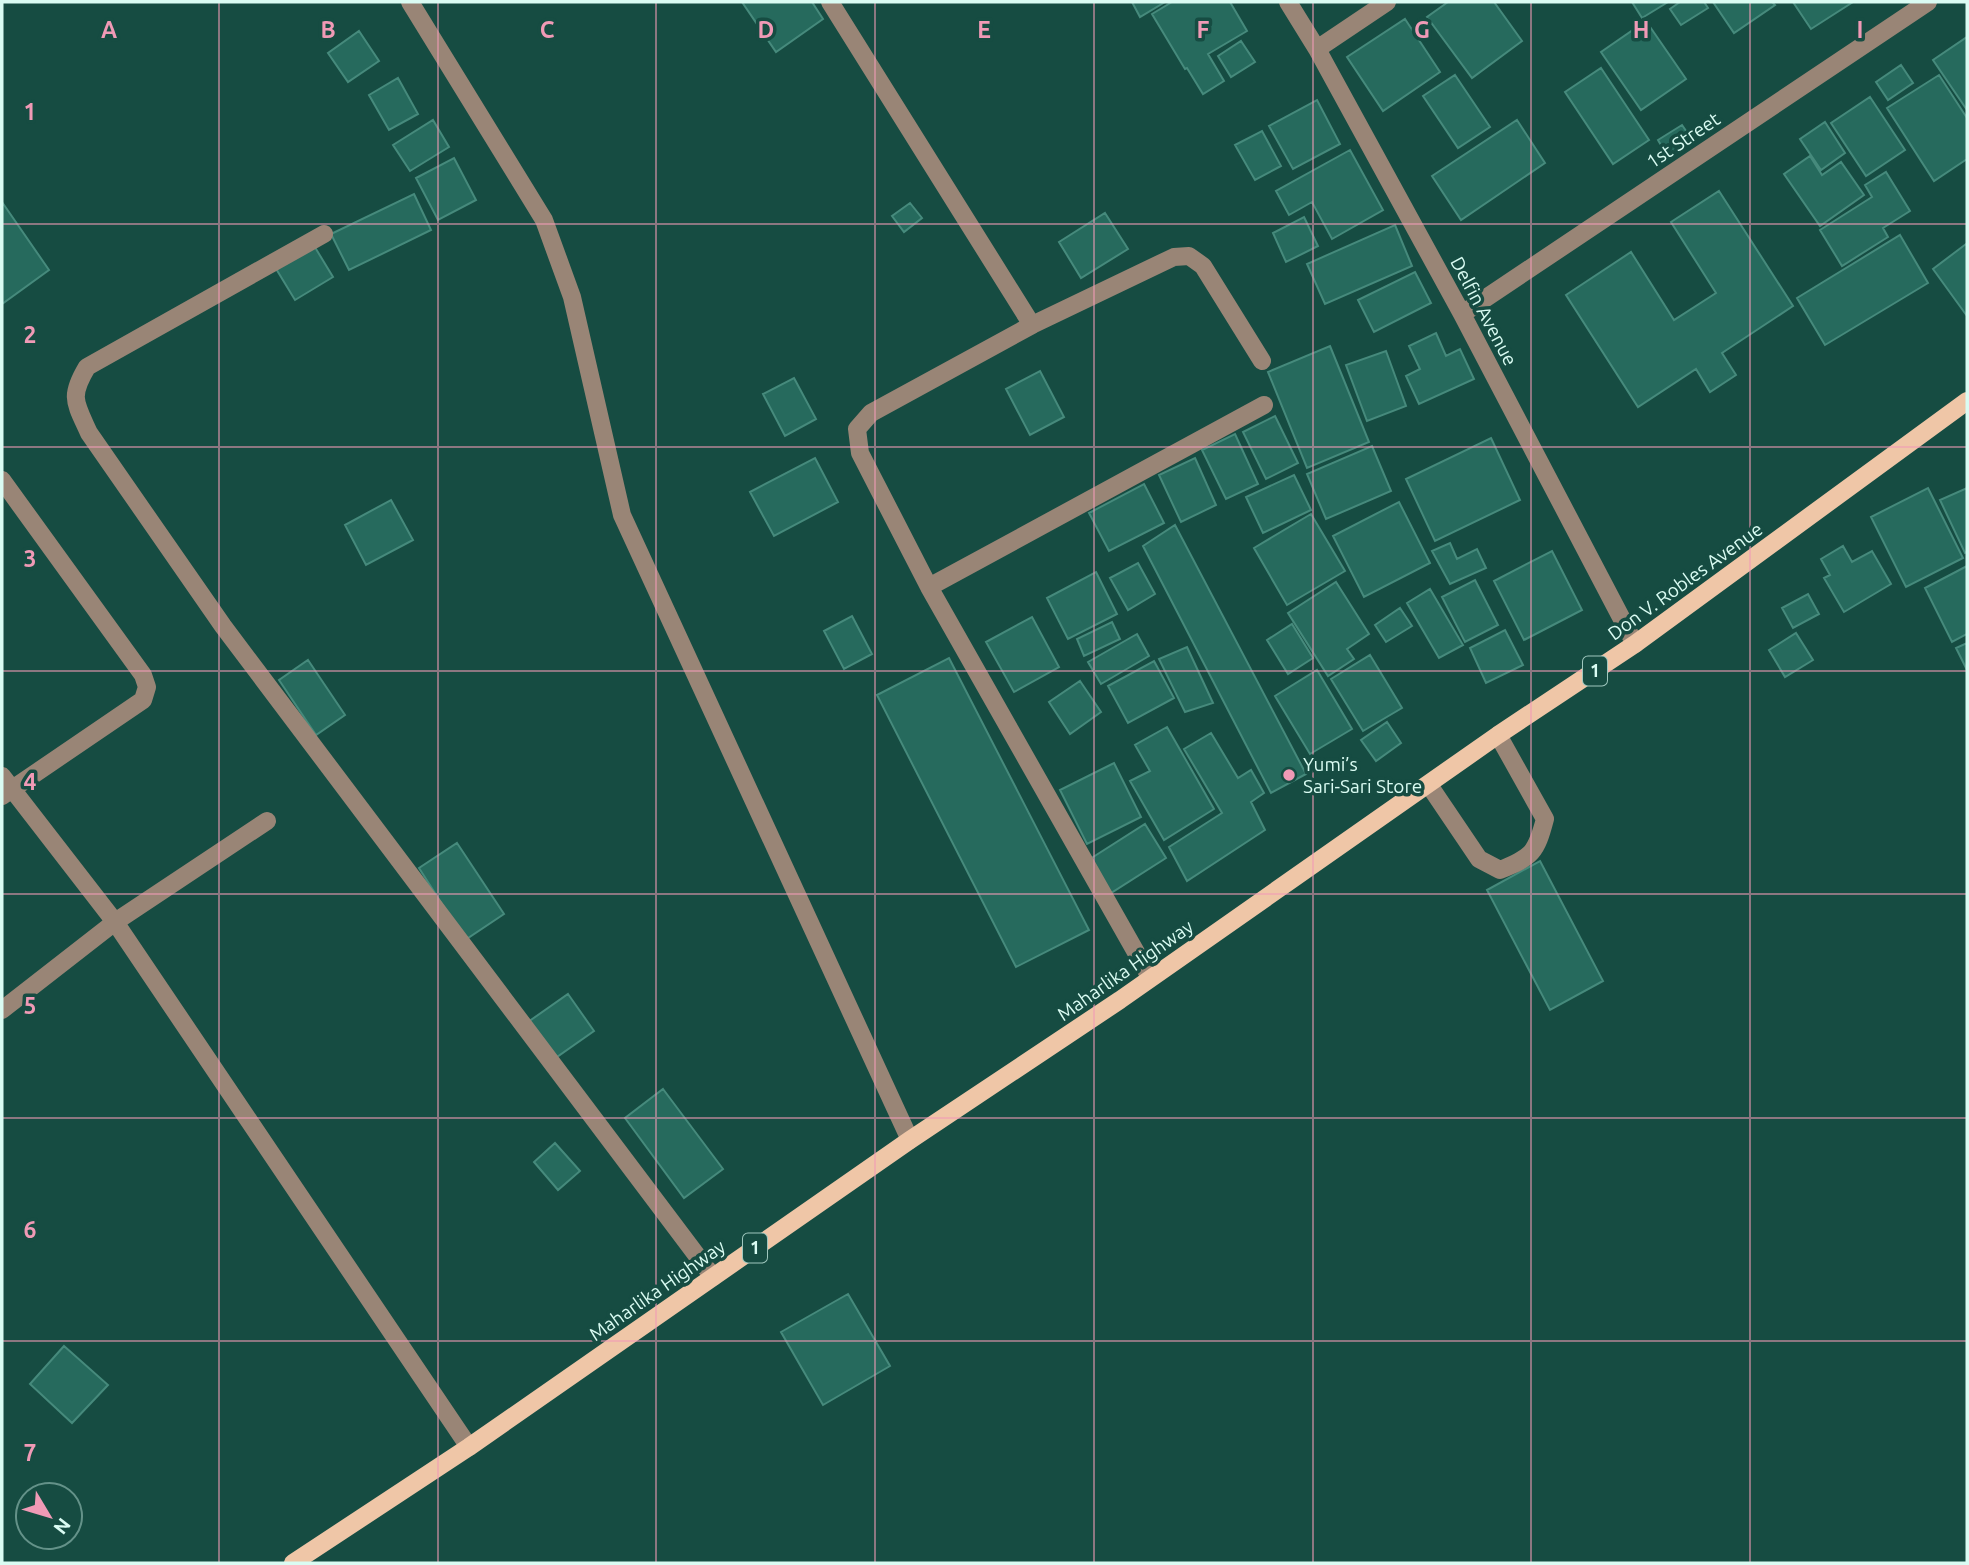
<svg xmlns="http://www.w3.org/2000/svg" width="1969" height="1565" viewBox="0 0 1969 1565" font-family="Ubuntu,sans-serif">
  <rect width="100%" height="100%" fill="#164c42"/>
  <path fill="#266a5d" stroke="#468a7c" stroke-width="2" d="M742,2H812L823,19L776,52Z
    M1132,2H1165L1140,17Z
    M1172,2H1230L1247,31L1208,54L1224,81L1203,94L1187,68L1185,69L1152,14Z
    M1448,2H1494L1522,41L1472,78L1427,17Z
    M1632,2H1668L1642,18Z
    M1680,2H1704L1708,8L1681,25L1670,9Z
    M1713,2H1772L1775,5L1734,33Z
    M1793,2H1853L1811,29Z
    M1405,19L1440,72L1383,111L1347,57Z
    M1646,21L1686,79L1641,110L1601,52Z
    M359,31L379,61L348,82L328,53Z
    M1967,37V110L1933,60Z
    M1241,41L1255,62L1231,77L1218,56Z
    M1901,65L1913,83L1888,100L1876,82Z
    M1601,68L1649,140L1613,164L1565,92Z
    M1455,75L1490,127L1458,148L1423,96Z
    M1939,75L1967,118V159L1934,181L1887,108Z
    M398,78L418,114L389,130L369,95Z
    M1870,97L1905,150L1866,176L1831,123Z
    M1317,100L1340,144L1293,169L1269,126Z
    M433,120L449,147L410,171L393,145Z
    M1517,120L1545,163L1461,220L1432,176Z
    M1825,122L1845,153L1821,170L1800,139Z
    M1682,125L1693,141L1668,157L1658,140Z
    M1262,131L1281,166L1255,180L1235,145Z
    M1350,150L1383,210L1332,239L1312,202L1289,215L1276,191Z
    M1810,156L1822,175L1841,162L1864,195L1820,226L1784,174Z
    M454,158L476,200L438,220L416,178Z
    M1886,172L1910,211L1883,228L1888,237L1842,266L1820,230L1872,197L1865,185Z
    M1719,191L1793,306L1722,353L1736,375L1710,392L1696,369L1638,407L1566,295L1631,252L1674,320L1716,293L1671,222Z
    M414,194L431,230L349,270L331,234Z
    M2,202L49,270L2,304Z
    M910,203L922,218L904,232L892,216Z
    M1105,213L1128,249L1081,278L1059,242Z
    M1304,217L1318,246L1286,262L1273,233Z
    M1395,225L1412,266L1325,304L1307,264Z
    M1900,235L1928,283L1825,345L1797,298Z
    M313,244L333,277L295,300L275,267Z
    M1966,244L1967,245V316L1933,269Z
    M1415,272L1431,303L1374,332L1358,300Z
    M1436,333L1446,356L1460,349L1474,379L1419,404L1406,376L1420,369L1409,346Z
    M1330,346L1369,442L1307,468L1268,372Z
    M1386,351L1406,406L1367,421L1346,365Z
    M1040,371L1064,417L1030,435L1006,389Z
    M794,378L816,419L785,436L763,394Z
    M1275,416L1298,463L1266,479L1243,432Z
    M1235,434L1258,484L1226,499L1202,450Z
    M1491,438L1520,500L1435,541L1406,479Z
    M1372,446L1391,491L1326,519L1307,474Z
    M815,458L838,502L774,536L750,492Z
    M1195,458L1216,505L1181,522L1159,475Z
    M1294,475L1311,510L1263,533L1246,497Z
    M1144,484L1164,523L1109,551L1089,513Z
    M1928,488L1963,558L1906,587L1871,517Z
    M1967,488V552L1965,553L1940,500Z
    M391,500L413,540L366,565L345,525Z
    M1399,502L1430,563L1364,597L1333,536Z
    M1311,514L1345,571L1287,605L1254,548Z
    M1175,525L1306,774L1271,793L1143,546Z
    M1450,543L1457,559L1477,549L1486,568L1450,584L1432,551Z
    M1843,546L1852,562L1872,551L1891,584L1844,612L1824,578L1830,575L1821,559Z
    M1552,551L1582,610L1524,640L1494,581Z
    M1138,563L1155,594L1128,610L1110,578Z
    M1967,566V634L1952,642L1925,588Z
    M1096,572L1117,614L1068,639L1047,598Z
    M1475,580L1498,625L1465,642L1442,597Z
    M1336,582L1369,634L1347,649L1354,659L1328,676L1288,613Z
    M1430,589L1463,645L1439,658L1407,603Z
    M1808,594L1819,614L1793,628L1782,608Z
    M1400,608L1412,626L1386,642L1375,625Z
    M852,616L872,654L844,669L824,631Z
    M1032,617L1059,667L1014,692L986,642Z
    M1112,622L1120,639L1084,656L1077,639Z
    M1292,624L1313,658L1288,674L1267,640Z
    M1505,630L1523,665L1486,683L1470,648Z
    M1796,633L1813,660L1785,677L1769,650Z
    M1137,634L1149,656L1101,684L1088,662Z
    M1967,643V670L1956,648Z
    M1187,647L1213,703L1185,712L1159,659Z
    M1370,655L1402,708L1363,731L1331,679Z
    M949,658L1089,930L1016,967L877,695Z
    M308,660L345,715L316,735L279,680Z
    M1154,661L1174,698L1128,723L1108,686Z
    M1317,670L1352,729L1310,754L1275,696Z
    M1080,681L1101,712L1070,734L1049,702Z
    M1387,722L1401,743L1376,761L1361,740Z
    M1167,727L1214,809L1164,840L1130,781L1150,771L1135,745Z
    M1211,733L1238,778L1251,770L1264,793L1251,802L1265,830L1187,881L1169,847L1222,813L1184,749Z
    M1114,763L1141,817L1087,844L1060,790Z
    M1145,824L1166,858L1111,893L1090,859Z
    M457,843L504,914L465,940L419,868Z
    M1540,861L1603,981L1550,1010L1487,890Z
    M568,994L594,1031L554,1059L528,1022Z
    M663,1089L723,1169L684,1198L625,1118Z
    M555,1143L580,1171L558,1190L534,1162Z
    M848,1294L890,1366L823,1405L781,1332Z
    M64,1346L108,1385L72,1423L30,1384Z"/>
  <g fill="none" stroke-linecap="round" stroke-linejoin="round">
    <path stroke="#998576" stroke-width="18" d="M410,2L544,220L572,297L622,515L910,1140
      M830,2L1032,325L871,413L857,429L860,453L929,587L1150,977
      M1288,2L1317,49L1462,314L1635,644
      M1317,49L1387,2
      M324,234L87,367C69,397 75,402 89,433L223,626L713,1277
      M1462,314L1928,2
      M1032,325L1174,257L1189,256L1203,266L1262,361
      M2,480L143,675L147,687L143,700L2,796
      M929,587L1264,405
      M2,776L115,922L469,1447
      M1429,785L1479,859L1500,870C1532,857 1536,853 1545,819L1498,735
      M2,1010L115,922L267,821"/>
    <path stroke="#efc6a7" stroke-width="18" d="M293,1563L469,1447L910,1140L1120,1000L1498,735L1635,644L1967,401"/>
  </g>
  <path fill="none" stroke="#f09ab6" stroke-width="2" stroke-opacity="0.55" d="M219,2V1563M438,2V1563M656,2V1563M875,2V1563M1094,2V1563M1313,2V1563M1531,2V1563M1750,2V1563M2,224H1967M2,447H1967M2,671H1967M2,894H1967M2,1118H1967M2,1341H1967"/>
  <circle fill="#f09ab6" stroke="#164c42" stroke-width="2.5" cx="1289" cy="775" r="7"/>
  <g text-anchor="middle" stroke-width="7" stroke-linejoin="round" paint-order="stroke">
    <g fill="#164c42" stroke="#9fc7be" stroke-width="2">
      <rect x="1583" y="656.5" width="24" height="29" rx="5"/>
      <rect x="743" y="1233.5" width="24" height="29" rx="5"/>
    </g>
    <g font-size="18" font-weight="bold" fill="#dafcf3">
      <text x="1595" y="677">1</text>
      <text x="755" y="1254">1</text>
    </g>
    <g font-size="19" fill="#dafcf3" stroke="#164c42">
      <text transform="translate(1683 140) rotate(-34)" y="7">1st Street</text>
      <text transform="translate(1484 311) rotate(62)" y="7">Delfin Avenue</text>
      <text transform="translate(1685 581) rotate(-36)" y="7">Don V. Robles Avenue</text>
      <text transform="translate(1125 970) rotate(-35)" y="7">Maharlika Highway</text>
      <text transform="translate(657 1290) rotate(-35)" y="7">Maharlika Highway</text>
    </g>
    <g font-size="19" fill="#dafcf3" stroke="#164c42" text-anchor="start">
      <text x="1303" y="771">Yumi’s<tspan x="1303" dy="22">Sari-Sari Store</tspan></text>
    </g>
  </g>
  <g font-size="23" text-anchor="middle" font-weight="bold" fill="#f09ab6" stroke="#164c42" stroke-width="7" stroke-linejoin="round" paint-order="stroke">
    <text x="109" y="38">A</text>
    <text x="328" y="38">B</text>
    <text x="547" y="38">C</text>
    <text x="766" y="38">D</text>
    <text x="984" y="38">E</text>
    <text x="1203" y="38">F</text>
    <text x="1422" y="38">G</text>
    <text x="1641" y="38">H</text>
    <text x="1860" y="38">I</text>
    <text x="30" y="120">1</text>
    <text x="30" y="343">2</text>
    <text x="30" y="567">3</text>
    <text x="30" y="790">4</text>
    <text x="30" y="1014">5</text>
    <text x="30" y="1238">6</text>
    <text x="30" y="1461">7</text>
  </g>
  <rect width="1969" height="1565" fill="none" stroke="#dafcf3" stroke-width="7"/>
  <g transform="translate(49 1516) rotate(128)"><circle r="33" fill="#164c42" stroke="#649289" stroke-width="2"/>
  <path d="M0-5L12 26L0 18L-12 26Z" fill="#f09ab6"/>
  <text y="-10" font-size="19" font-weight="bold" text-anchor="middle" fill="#dafcf3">N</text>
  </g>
</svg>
